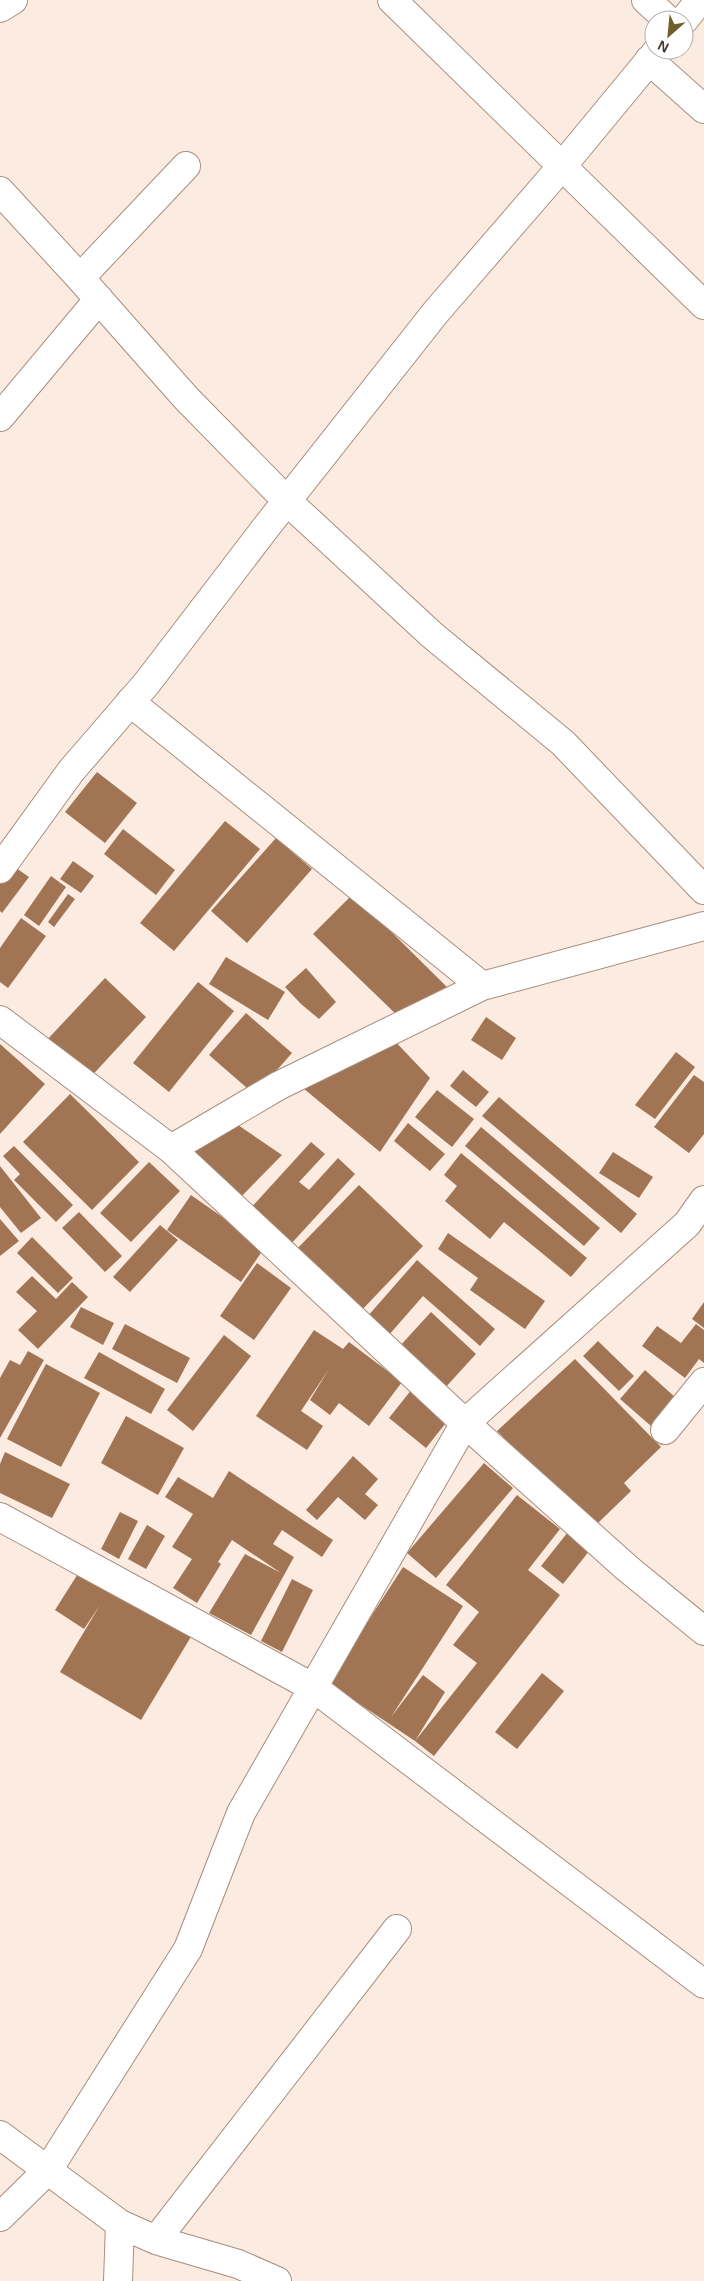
<svg xmlns="http://www.w3.org/2000/svg" width="704" height="2281" viewBox="0 0 704 2281" font-family="Arial,sans-serif">
  <rect width="100%" height="100%" fill="#fcebe1"/>
  <path fill="#a17554" d="M97,772L137,803L105,843L65,812Z
    M225,821L260,849L174,951L140,923Z
    M123,829L175,870L156,895L104,854Z
    M276,838L312,869L247,943L211,911Z
    M73,861L94,876L81,893L60,879Z
    M9,863L29,877L2,913L0,911V876Z
    M51,876L66,887L39,926L24,915Z
    M68,894L75,899L54,927L48,922Z
    M353,894L450,990L401,1019L313,934Z
    M21,918L46,936L8,988L0,982V948Z
    M226,957L285,992L268,1020L209,984Z
    M306,968L336,1002L319,1019L301,1004L285,987Z
    M105,978L146,1017L87,1081L45,1042Z
    M198,982L234,1011L169,1092L133,1063Z
    M246,1013L292,1053L255,1095L209,1055Z
    M486,1017L516,1038L502,1060L471,1040Z
    M389,1035L430,1078L380,1152L297,1083Z
    M0,1044L45,1084L0,1134Z
    M676,1052L695,1067L655,1119L635,1105Z
    M463,1070L489,1092L476,1107L450,1086Z
    M694,1075L704,1082V1134L689,1153L654,1127Z
    M437,1090L474,1119L452,1147L415,1117Z
    M70,1094L139,1162L92,1210L23,1142Z
    M499,1097L637,1214L621,1233L482,1116Z
    M235,1123L282,1155L236,1202L184,1151Z
    M408,1123L445,1154L430,1171L394,1141Z
    M481,1127L600,1228L584,1246L465,1146Z
    M311,1142L325,1154L299,1182L309,1190L338,1158L355,1174L290,1245L248,1211Z
    M14,1146L73,1205L56,1222L14,1180L20,1174L3,1156Z
    M613,1152L653,1177L639,1198L599,1173Z
    M461,1153L587,1258L571,1277L504,1222L490,1239L445,1201L457,1186L444,1175Z
    M149,1162L180,1191L131,1242L100,1213Z
    M0,1166L41,1218L21,1233L0,1207Z
    M359,1185L423,1246L359,1313L294,1252Z
    M191,1195L265,1247L241,1282L167,1230Z
    M79,1212L122,1256L105,1272L62,1228Z
    M0,1219L19,1241L0,1256Z
    M160,1225L178,1240L130,1292L113,1277Z
    M448,1233L545,1301L525,1329L470,1290L478,1278L438,1249Z
    M32,1237L73,1278L58,1293L17,1253Z
    M417,1260L495,1329L480,1346L423,1296L388,1336L367,1317Z
    M257,1263L291,1288L254,1340L220,1316Z
    M32,1276L56,1299L72,1282L88,1297L38,1349L18,1330L37,1311L16,1292Z
    M704,1302V1328L692,1319Z
    M81,1307L114,1323L103,1345L70,1327Z
    M431,1312L476,1354L444,1389L399,1347Z
    M125,1324L190,1358L177,1383L112,1349Z
    M696,1324L704,1330V1363L699,1359L685,1378L642,1346L657,1326L681,1343Z
    M314,1330L343,1349L349,1342L402,1382L369,1426L339,1403L330,1415L310,1400L329,1369L301,1411L323,1426L307,1450L256,1416Z
    M224,1335L251,1356L193,1431L167,1410Z
    M598,1341L634,1376L619,1391L583,1356Z
    M28,1351L44,1360L0,1438V1378L10,1360L20,1365Z
    M99,1352L165,1389L151,1414L84,1378Z
    M575,1359L661,1447L624,1483L631,1491L597,1524L584,1520L497,1431Z
    M46,1364L100,1393L61,1467L7,1439Z
    M645,1370L676,1398L651,1426L620,1399Z
    M416,1384L453,1414L426,1448L389,1418Z
    M126,1416L184,1448L158,1495L101,1463Z
    M5,1452L70,1484L52,1518L0,1493V1464Z
    M353,1456L378,1479L365,1494L378,1505L365,1520L338,1497L317,1520L306,1510Z
    M484,1463L513,1488L436,1578L407,1553Z
    M229,1471L333,1540L322,1557L282,1530L273,1544L294,1557L251,1635L209,1613L245,1554L281,1573L232,1540L218,1562L221,1564L197,1603L173,1588L192,1559L172,1547L193,1514L165,1497L178,1477L213,1498Z
    M517,1495L560,1529L528,1570L560,1595L434,1756L415,1741L477,1663L453,1645L479,1612L446,1585Z
    M120,1512L138,1521L119,1559L101,1549Z
    M147,1525L165,1536L146,1569L128,1559Z
    M568,1532L590,1550L563,1584L541,1566Z
    M403,1567L463,1606L391,1717L423,1675L445,1692L415,1741L328,1683Z
    M81,1569L192,1635L141,1720L60,1672L100,1605L84,1629L55,1610Z
    M292,1579L313,1590L282,1652L261,1641Z
    M542,1673L564,1691L517,1749L495,1732Z"/>
  <g fill="none" stroke-linecap="round" stroke-linejoin="round">
    <defs>
      <path id="street" d="M392,0L704,305
        M646,0L668,20
        M0,8L13,0
        M684,20L700,0
        M649,60L704,109
        M0,191L80,278L186,398L287,501L432,635L563,743L704,890
        M80,278L186,166
        M0,417L99,299
        M130,702L482,986
        M0,869L71,771L147,683L267,526L436,312L563,165L658,50
        M0,1020L171,1149L465,1423L627,1568L704,1631
        M171,1149L278,1086L482,986L704,926
        M665,1430L704,1382
        M0,1517L314,1688L704,1984
        M0,2135L120,2224L156,2240L238,2264L277,2281
        M0,2217L48,2170L188,1949L241,1813L465,1423L687,1224L704,1200
        M156,2240L397,1929
        M118,2281L120,2224"/>
    </defs>
    <use href="#street" stroke="#a78e7e" stroke-width="30"/>
    <use href="#street" stroke="#fff" stroke-width="28"/>
  </g>
  <g transform="translate(669 35) rotate(207)"><circle r="24" fill="#ffffff" stroke="#b4afad"/>
  <path d="M0-4L9 19L0 12L-9 19Z" fill="#715e2d"/>
  <text y="-8" font-size="14" font-weight="bold" text-anchor="middle" fill="#433831">N</text>
  </g>
</svg>
